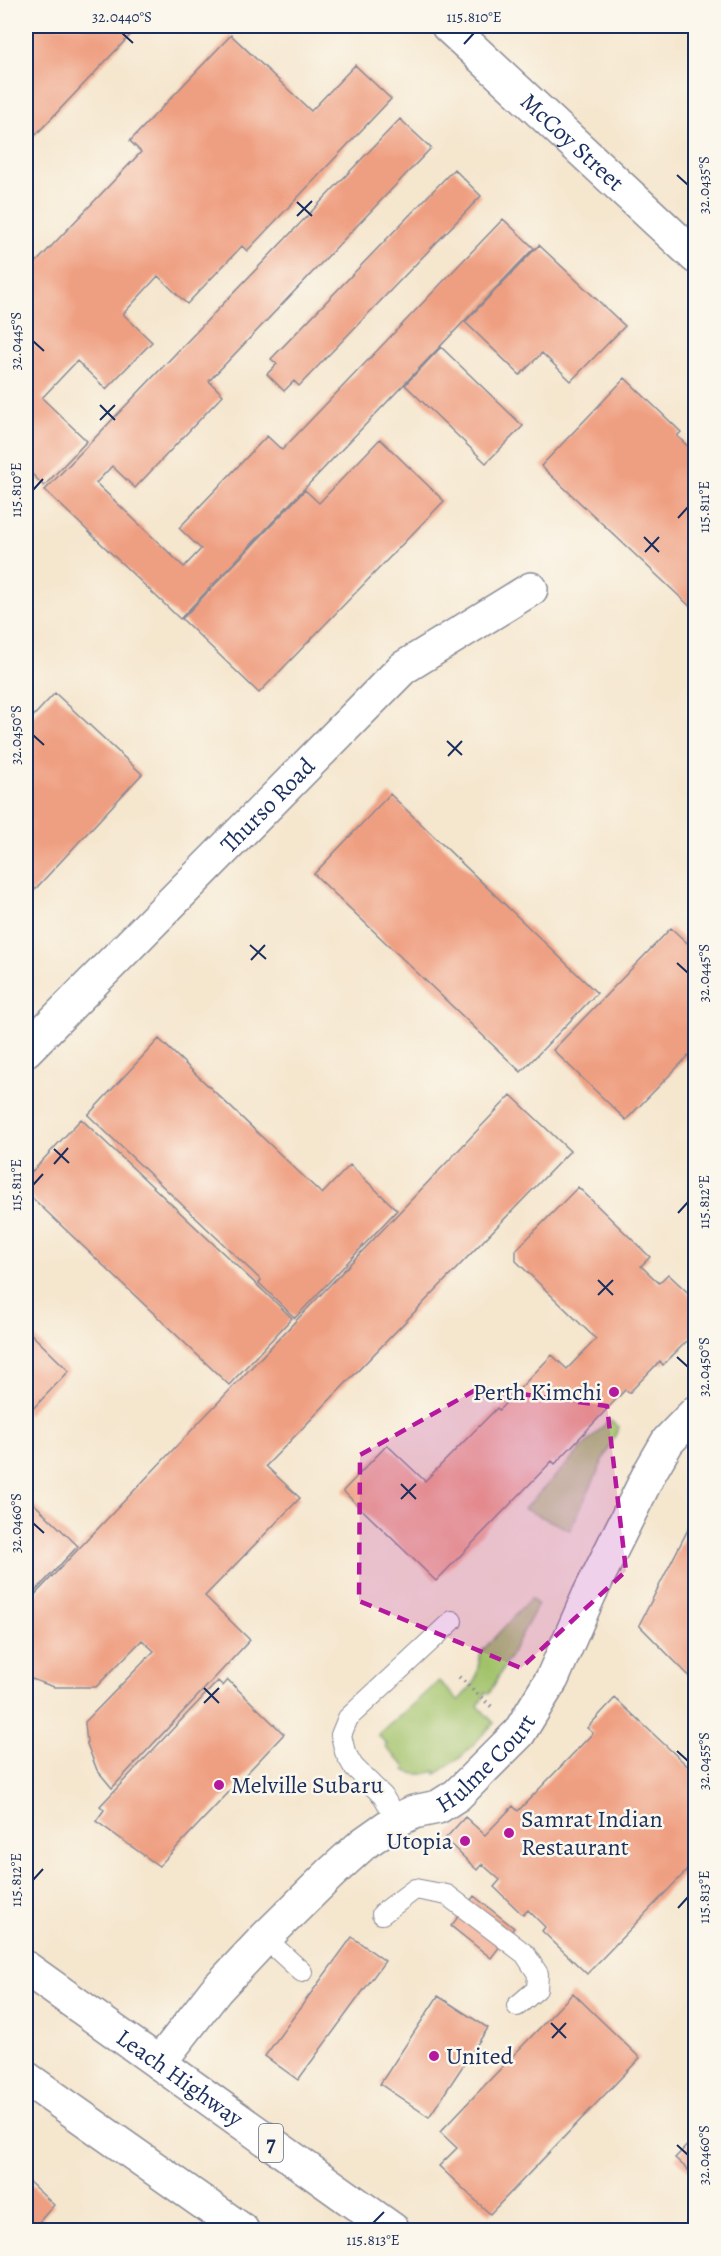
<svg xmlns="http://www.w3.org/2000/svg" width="721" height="2256" viewBox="0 0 721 2256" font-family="Alegreya,serif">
  <rect width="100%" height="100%" fill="#fbf7ec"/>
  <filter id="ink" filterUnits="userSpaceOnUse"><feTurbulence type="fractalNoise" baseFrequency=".0167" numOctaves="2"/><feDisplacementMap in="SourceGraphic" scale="12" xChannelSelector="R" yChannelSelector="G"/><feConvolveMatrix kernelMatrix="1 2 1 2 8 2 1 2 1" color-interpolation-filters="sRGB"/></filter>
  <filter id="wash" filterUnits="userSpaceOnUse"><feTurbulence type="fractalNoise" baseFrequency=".008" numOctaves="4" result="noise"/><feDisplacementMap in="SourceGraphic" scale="24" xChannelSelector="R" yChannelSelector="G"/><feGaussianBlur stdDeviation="1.35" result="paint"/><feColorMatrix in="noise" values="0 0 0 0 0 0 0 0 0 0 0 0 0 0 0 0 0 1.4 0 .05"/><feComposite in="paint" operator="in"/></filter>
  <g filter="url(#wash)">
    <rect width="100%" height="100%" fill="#f5e6ce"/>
    <path fill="#a2c26a" stroke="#5e7864" stroke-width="1.5" d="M609,1420L619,1427L570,1530L524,1509Z
      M531,1598L538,1605L489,1694L486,1692L478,1706L494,1723L461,1757L436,1774L435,1771C423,1775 415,1776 405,1770L406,1767L385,1747L387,1744L378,1735L439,1681L458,1701L475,1682L481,1652Z"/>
    <g id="blocks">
      <path fill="#ef9f81" d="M28,26H139L26,145V28Z
        M231,35L311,111L355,65L391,99L247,251L242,246L187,304L158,276L123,314L152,342L106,389L77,361L42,398L87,441L44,486L26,468V273L141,152L130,141Z
        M400,119L431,148L209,381L223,395L135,488L112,466L96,483L184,567L201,549L179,528L267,436L282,450L503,219L534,248L180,619L45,490Z
        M454,169L481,196L299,386L294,381L284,391L267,374L277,364L271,359Z
        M539,245L625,326L571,381L542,353L520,375L465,322Z
        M441,347L523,426L486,463L405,385Z
        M625,378L681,432L677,436L696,454V612L541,466Z
        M380,439L444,501L259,693L182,619L305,490L319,503Z
        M55,693L142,774L26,899V724Z
        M390,794L597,993L521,1072L314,874Z
        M671,928L696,951V1048L626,1120L553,1050Z
        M159,1039L322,1194L350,1165L397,1210L295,1318L259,1283L261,1280L88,1115Z
        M511,1095L570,1151L266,1466L300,1498L205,1596L250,1640L112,1788L97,1770L87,1744L85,1722L154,1651L142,1640L96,1687H54L26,1677V1604Z
        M81,1119L292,1318L229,1385L26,1192V1178Z
        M578,1187L650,1257L641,1266L659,1283L668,1274L696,1300V1332L663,1365L660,1361L629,1393L625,1390L555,1464L552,1461L436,1581L343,1491L387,1445L425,1481L497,1408L499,1410L552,1355L567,1369L596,1339L516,1261V1250Z
        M26,1329L69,1371L26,1416Z
        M26,1496L78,1546L26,1601Z
        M696,1514V1683L639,1625Z
        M228,1680L284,1734L159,1866L96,1821L104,1810L100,1806L218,1681L223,1686Z
        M615,1698L696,1774V1861L587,1974L542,1931L545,1927L528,1910L523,1915L494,1887L500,1880L482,1864L477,1870L445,1839L465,1817L485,1835L513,1806L518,1811L593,1733L587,1728Z
        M474,1896L514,1928L491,1958L451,1926Z
        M352,1937L385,1961L298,2080L265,2056Z
        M573,1993L640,2058L490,2214L439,2166L457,2148L440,2132Z
        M438,1996L488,2028L429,2117L380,2084Z
        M696,2136V2177L675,2158Z
        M26,2179L54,2205L39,2222L48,2230H26Z"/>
    </g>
  </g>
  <g filter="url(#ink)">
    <use href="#blocks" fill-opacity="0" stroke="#888a96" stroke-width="1.5"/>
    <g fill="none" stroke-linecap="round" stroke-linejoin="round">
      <defs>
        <path id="service" d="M397,1820L383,1796L353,1766L345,1752L341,1735L348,1718L452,1621
          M382,1914L415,1889L447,1895L525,1954L538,1974L537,1989L517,2006
          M265,1938L302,1972"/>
        <g id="minor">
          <path id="s1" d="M448,26L696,257"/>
          <path id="s2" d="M26,1050L403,668L531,589"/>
          <path id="s3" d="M159,2063L216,1990L265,1938L331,1873L363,1844L397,1820L414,1812L438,1807L457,1795L519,1733L552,1679L589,1595L650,1472L668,1441L696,1412"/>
        </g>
        <g id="trunk">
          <path id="s4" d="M26,1968L393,2230"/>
          <path d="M26,2078L242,2230"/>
        </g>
      </defs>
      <use href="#service" stroke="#888a96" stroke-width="22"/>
      <use href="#minor" stroke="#888a96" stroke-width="36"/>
      <use href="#trunk" stroke="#888a96" stroke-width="36"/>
      <path stroke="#888a96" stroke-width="4" stroke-dasharray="1.5 4.5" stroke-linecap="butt" d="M459,1677L494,1709"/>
      <use href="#service" stroke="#fff" stroke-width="20"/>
      <use href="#minor" stroke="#fff" stroke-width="33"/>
      <use href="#trunk" stroke="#fff" stroke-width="33"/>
    </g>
  </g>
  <path fill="#b5179e" fill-opacity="0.2" stroke="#b5179e" stroke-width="4.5" stroke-dasharray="12 8" stroke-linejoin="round" d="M479,1388L607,1406L626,1571L521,1668L359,1601L360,1455Z"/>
  <path fill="none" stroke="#1b2f5e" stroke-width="2" d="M122,33L133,43M464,44L474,33M677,175L688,185M297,202L312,216M297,216L312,201M33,341L44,351M100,405L115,420M100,420L115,405M33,490L43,479M678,518L688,507M644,537L659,552M645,552L659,537M33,735L44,745M447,741L462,755M448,756L462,741M250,945L266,959M251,960L265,945M677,963L688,973M54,1149L69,1163M54,1164L68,1148M33,1185L43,1174M678,1213L688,1202M598,1280L613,1295M598,1295L613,1280M677,1357L688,1367M401,1484L416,1499M401,1499L416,1484M33,1523L44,1533M204,1688L219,1703M204,1703L219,1688M677,1751L688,1761M33,1880L43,1869M678,1908L688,1897M551,2023L566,2038M552,2038L566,2023M677,2145L688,2155M373,2223L384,2212"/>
  <g fill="#b5179e" stroke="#fbf7ec" stroke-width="2">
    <circle cx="614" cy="1392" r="6"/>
    <circle cx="219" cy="1785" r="6"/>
    <circle cx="509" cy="1833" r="6"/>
    <circle cx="465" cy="1841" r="6"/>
    <circle cx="434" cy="2056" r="6"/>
  </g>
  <g text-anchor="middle" stroke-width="5" stroke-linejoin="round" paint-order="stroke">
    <rect fill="#fbf7ec" stroke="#5e6b89" stroke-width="1.5" x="259" y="2124" width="24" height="38" rx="4.5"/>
    <g font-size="22" font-weight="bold" fill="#1b2f5e">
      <text x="271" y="2151">7</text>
    </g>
    <g font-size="24" fill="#1b2f5e" stroke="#fbf7ec">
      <text dy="8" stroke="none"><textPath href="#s1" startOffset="170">McCoy Street</textPath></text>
      <text dy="8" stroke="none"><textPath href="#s2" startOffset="344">Thurso Road</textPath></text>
      <text dy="8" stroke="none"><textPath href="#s3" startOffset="450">Hulme Court</textPath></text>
      <text dy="8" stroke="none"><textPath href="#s4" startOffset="189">Leach Highway</textPath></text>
    </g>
    <g font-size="24" fill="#1b2f5e" stroke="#fbf7ec" text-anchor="start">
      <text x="602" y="1400" text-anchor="end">Perth Kimchi</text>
      <text x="231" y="1793">Melville Subaru</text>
      <text x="521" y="1827">Samrat Indian<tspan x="521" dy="28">Restaurant</tspan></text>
      <text x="453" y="1849" text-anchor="end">Utopia</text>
      <text x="446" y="2064">United</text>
    </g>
  </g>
  <rect width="721" height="2256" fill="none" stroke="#fbf7ec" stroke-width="66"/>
  <rect x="33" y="33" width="655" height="2190" fill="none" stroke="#1b2f5e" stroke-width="2"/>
  <g font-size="15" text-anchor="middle" fill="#1b2f5e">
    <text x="122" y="22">32.0440°S</text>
    <text x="474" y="22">115.810°E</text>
    <text transform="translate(704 185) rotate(-90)" y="5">32.0435°S</text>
    <text transform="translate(16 341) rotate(-90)" y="5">32.0445°S</text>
    <text transform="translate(16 490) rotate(-90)" y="5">115.810°E</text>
    <text transform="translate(704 507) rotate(-90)" y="5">115.811°E</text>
    <text transform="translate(16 735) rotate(-90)" y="5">32.0450°S</text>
    <text transform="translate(704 973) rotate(-90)" y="5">32.0445°S</text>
    <text transform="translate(16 1185) rotate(-90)" y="5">115.811°E</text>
    <text transform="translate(704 1202) rotate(-90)" y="5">115.812°E</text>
    <text transform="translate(704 1367) rotate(-90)" y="5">32.0450°S</text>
    <text transform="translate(16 1523) rotate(-90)" y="5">32.0460°S</text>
    <text transform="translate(704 1761) rotate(-90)" y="5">32.0455°S</text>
    <text transform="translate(16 1880) rotate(-90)" y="5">115.812°E</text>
    <text transform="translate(704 1897) rotate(-90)" y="5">115.813°E</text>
    <text transform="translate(704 2155) rotate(-90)" y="5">32.0460°S</text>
    <text x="373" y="2245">115.813°E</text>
  </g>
</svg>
